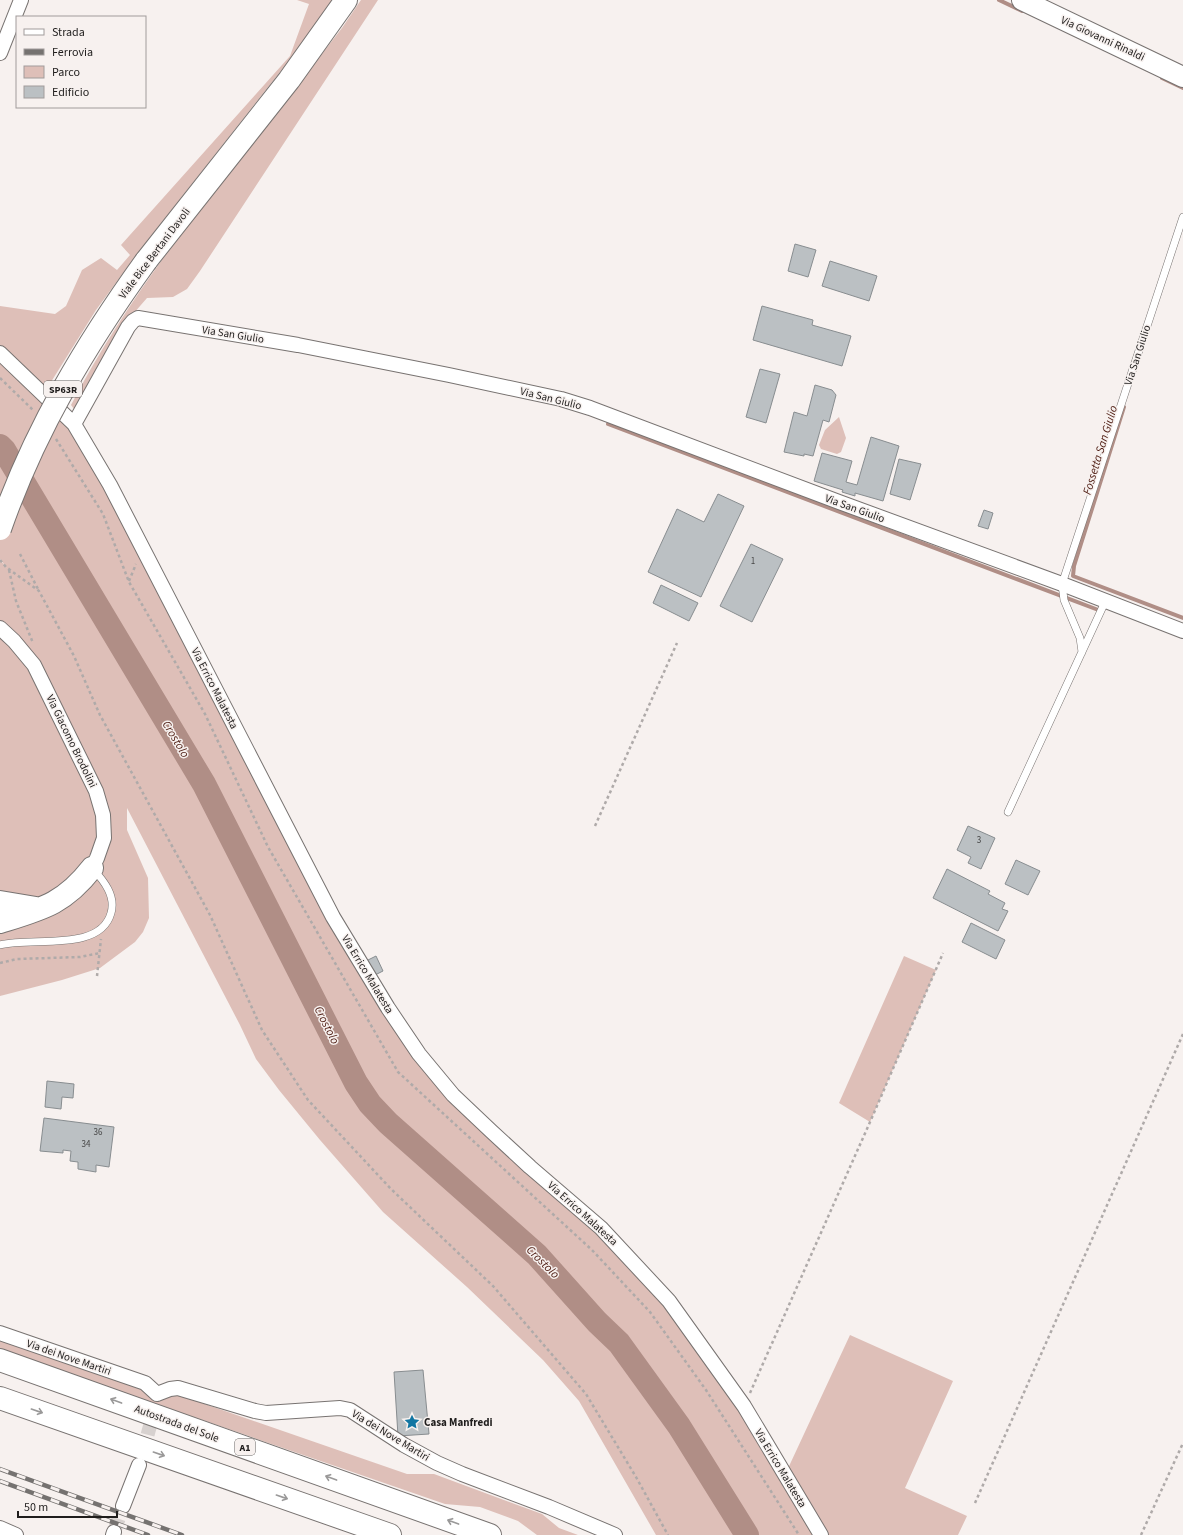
<svg xmlns="http://www.w3.org/2000/svg" width="1183" height="1535" viewBox="0 0 1183 1535" font-family="'Source Sans 3',sans-serif">
  <rect width="100%" height="100%" fill="#f7f1ef"/>
  <path fill="#debfb8" d="M297,0H332L306,39L140,250L96,310L46,390L0,348V306L55,314L66,306L82,270L101,258L117,270L130,255L121,245L290,56L309,4Z
    M361,0H378L200,271L187,289L173,297L147,298L127,321L74,409L71,405C143,267 248,151 342,28Z
    M0,360L69,421L208,678L419,1059L561,1194L666,1301L784,1477L850,1335L953,1381L905,1488L967,1516L958,1535H656L579,1401L543,1360L467,1287L383,1212L320,1140L279,1090L256,1059L240,1025L127,808V830L148,878L149,918L143,932L135,942L100,968L62,980L0,996V560L7,568L0,559Z
    M839,417L846,438L841,452L837,454L821,449L819,445L825,430Z
    M904,956L936,970L870,1122L839,1103Z
    M0,1333L407,1474H434L542,1514L559,1528L578,1535H537L518,1521L480,1507L445,1504L0,1350Z"/>
  <g fill="none" stroke-linecap="round" stroke-linejoin="round">
    <path stroke="#b08e86" stroke-width="4" d="M999,0L1022,11
      M1162,78L1183,88
      M1124,407L1074,566L1073,576L1183,618
      M608,424L1101,611"/>
    <path stroke="#b08e86" stroke-width="24" d="M0,446L4,450L204,784L356,1083L370,1104L388,1123L537,1255L597,1322L619,1343L679,1426L747,1535"/>
  </g>
  <path fill="#bbc0c3" stroke="#888d90" d="M795,244L816,250L808,277L788,271Z
    M830,261L877,276L869,301L822,286Z
    M762,306L813,320L812,325L851,336L842,366L753,340Z
    M760,369L780,374L766,423L746,417Z
    M815,385L832,390L836,395L829,422L823,420L813,456L804,454V456L784,452L794,412L807,416Z
    M871,437L899,446L883,501L855,493V496L842,492L843,490L814,481L822,453L852,461L846,482L857,485Z
    M899,459L921,464L910,500L890,494Z
    M718,494L744,506L701,597L648,572L677,509L704,522Z
    M984,510L993,513L988,529L978,526Z
    M751,544L783,559L752,622L720,606Z
    M661,585L698,603L689,621L653,603Z
    M968,826L995,838L981,869L968,863L971,857L957,850Z
    M1016,860L1040,871L1028,895L1005,884Z
    M947,869L990,891L988,894L1005,903L1002,909L1008,911L998,931L933,898Z
    M971,923L1005,940L996,959L962,942Z
    M376,956L383,971L373,976L366,961Z
    M47,1081L74,1084L73,1098L62,1097L61,1109L45,1107Z
    M44,1118L114,1127L109,1167L96,1165V1172L78,1169V1162L70,1161L71,1151L63,1150V1153L40,1151Z
    M423,1370L429,1434L398,1436L394,1372Z"/>
  <g fill="none" stroke-linecap="round" stroke-linejoin="round">
    <path stroke="#d7d1cf" stroke-width="14" stroke-dasharray="14 7" stroke-linecap="butt" d="M142,1455L156,1404
      M114,1532L123,1506"/>
    <defs>
      <path id="lane" d="M1082,652L1080,638L1064,600L1062,584L1183,217
        M1008,812L1105,602
        M0,945C31,936 100,953 111,913C116,896 104,881 93,869"/>
      <path id="street" d="M0,53L21,0
        M0,353L74,424L110,485L333,917L388,1008L419,1054L453,1095L491,1131L530,1167L601,1228L669,1301L744,1406L821,1535
        M74,424L128,327L133,321L138,318L298,345L449,375L561,399L590,408L839,502L1062,584L1183,631
        M0,628L14,641L34,665L96,791L103,815L104,838L97,858L92,868
        M0,1333L145,1383L157,1394
        M157,1394L170,1389L178,1388L255,1411L266,1413L340,1408L350,1410L404,1445L437,1463L462,1474L549,1507L615,1535
        M123,1506L139,1465
        M0,1528L16,1535
        M113,1535L114,1532"/>
      <path id="secondary" d="M1022,0L1183,77"/>
      <path id="highway" d="M146,261L289,80L346,0
        M0,902L36,908
        M0,922C42,909 64,904 92,868
        M0,1360L490,1535
        M0,1398L390,1535"/>
    </defs>
    <use href="#lane" stroke="#787371" stroke-width="8"/>
    <use href="#street" stroke="#787371" stroke-width="16"/>
    <use href="#secondary" stroke="#787371" stroke-width="22"/>
    <use href="#highway" stroke="#787371" stroke-width="24"/>
    <path stroke="#afaaa9" stroke-width="2.5" stroke-dasharray="3 3" stroke-linecap="butt" d="M0,378L33,410
      M56,439L103,514L129,582L205,714L268,847L398,1072L592,1250L650,1312L706,1390L799,1535
      M20,554L39,591
      M0,560L6,567L39,591L74,656L100,715L210,915L262,1030L308,1100L391,1189L493,1286L586,1394L636,1477L668,1535
      M9,570L16,601L33,643
      M129,581L136,564
      M595,826L677,643
      M0,963L17,959L80,957L100,953
      M97,976L101,939
      M750,1393L870,1122L943,953
      M975,1503L1183,1034
      M1141,1535L1183,1443"/>
    <use href="#lane" stroke="#fff" stroke-width="7"/>
    <use href="#street" stroke="#fff" stroke-width="14"/>
    <use href="#secondary" stroke="#fff" stroke-width="20"/>
    <use href="#highway" stroke="#fff" stroke-width="22"/>
    <defs>
      <path id="rail" d="M0,1469L182,1535
        M0,1481L148,1535"/>
    </defs>
    <use href="#rail" stroke="#757270" stroke-width="4.5"/>
    <use href="#rail" stroke="#f7f1ef" stroke-width="3" stroke-dasharray="9" stroke-linecap="butt"/>
    <defs>
      <path id="highway-bridge" d="M0,529C34,431 86,344 146,261"/>
    </defs>
    <use href="#highway-bridge" stroke="#787371" stroke-width="24" stroke-linecap="butt"/>
    <use href="#highway-bridge" stroke="#fff" stroke-width="22"/>
  </g>
  <defs><path id="oneway-shaft" d="M-6 0H5M1.5-3L5.5 0L1.5 3" fill="none" stroke-width="1.6" stroke-linecap="round" stroke-linejoin="round"/></defs>
  <g stroke="#9a9999">
    <use href="#oneway-shaft" transform="translate(116 1401) rotate(-160)"/>
    <use href="#oneway-shaft" transform="translate(37 1411) rotate(19)"/>
    <use href="#oneway-shaft" transform="translate(159 1454) rotate(19)"/>
    <use href="#oneway-shaft" transform="translate(331 1478) rotate(-160)"/>
    <use href="#oneway-shaft" transform="translate(282 1497) rotate(19)"/>
    <use href="#oneway-shaft" transform="translate(453 1522) rotate(-160)"/>
  </g>
  <defs>
    <symbol id="sight-bare" viewBox="-9 -9 18 18"><path d="M0-6L1.8-2.2L6-1.7L2.9 1.2L3.7 5.4L0 3.3L-3.7 5.4L-2.9 1.2L-6-1.7L-1.8-2.2Z" fill="#1276a2" stroke="#f7f1ef" stroke-width="2.5" paint-order="stroke"/></symbol>
  </defs>
  <g fill-rule="evenodd">
    <use href="#sight-bare" x="401" y="1411" width="22" height="22"/>
  </g>
  <g text-anchor="middle" stroke-width="3" stroke-linejoin="round" paint-order="stroke">
    <g font-size="9" fill="#464646">
      <text x="753" y="564">1</text>
      <text x="979" y="843">3</text>
      <text x="98" y="1135">36</text>
      <text x="86" y="1147">34</text>
    </g>
    <g fill="#f7f1ef" stroke="#605d5b" stroke-width="1">
      <rect x="44" y="381" width="38" height="16" rx="3"/>
      <rect x="235" y="1439" width="20" height="16" rx="3"/>
    </g>
    <g font-size="10" font-weight="bold" fill="#1f1d1c">
      <text x="63" y="393">SP63R</text>
      <text x="245" y="1451">A1</text>
    </g>
    <g font-size="11" fill="#1f1d1c" stroke="#f7f1ef">
      <text transform="translate(1103 38) rotate(25)" y="4">Via Giovanni Rinaldi</text>
      <text transform="translate(154 253) rotate(-53)" y="4">Viale Bice Bertani Davoli</text>
      <text transform="translate(233 334) rotate(9)" y="4">Via San Giulio</text>
      <text transform="translate(1137 355) rotate(-72)" y="4">Via San Giulio</text>
      <text transform="translate(551 398) rotate(14)" y="4">Via San Giulio</text>
      <text transform="translate(855 508) rotate(20)" y="4">Via San Giulio</text>
      <text transform="translate(215 688) rotate(63)" y="4">Via Errico Malatesta</text>
      <text transform="translate(72 741) rotate(64)" y="4">Via Giacomo Brodolini</text>
      <text transform="translate(368 974) rotate(59)" y="4">Via Errico Malatesta</text>
      <text transform="translate(583 1213) rotate(42)" y="4">Via Errico Malatesta</text>
      <text transform="translate(69 1357) rotate(19)" y="4">Via dei Nove Martiri</text>
      <text transform="translate(177 1423) rotate(20)" y="4">Autostrada del Sole</text>
      <text transform="translate(391 1435) rotate(31)" y="4">Via dei Nove Martiri</text>
      <text transform="translate(781 1468) rotate(59)" y="4">Via Errico Malatesta</text>
    </g>
    <g font-size="11" font-weight="bold" fill="#1f1d1c" stroke="#f7f1ef" text-anchor="start">
      <text x="424" y="1426">Casa Manfredi</text>
    </g>
    <g font-size="12" font-style="italic" fill="#532319" stroke="#f7f1ef">
      <text transform="translate(1100 450) rotate(-73)" y="4">Fossetta San Giulio</text>
      <text transform="translate(176 739) rotate(59)" y="4">Crostolo</text>
      <text transform="translate(327 1025) rotate(63)" y="4">Crostolo</text>
      <text transform="translate(543 1262) rotate(45)" y="4">Crostolo</text>
    </g>
  </g>
  <rect x="16" y="16" width="130" height="92" fill="#f7f1ef" stroke="#a19c9b"/>
  <rect x="24" y="29" width="20" height="6" fill="#ffffff" stroke="#a19c9b"/>
  <text x="52" y="36" font-size="12" fill="#1f1d1c">Strada</text>
  <rect x="24" y="49" width="20" height="6" fill="#757270" stroke="#a19c9b"/>
  <text x="52" y="56" font-size="12" fill="#1f1d1c">Ferrovia</text>
  <rect x="24" y="66" width="20" height="12" fill="#debfb8" stroke="#a19c9b"/>
  <text x="52" y="76" font-size="12" fill="#1f1d1c">Parco</text>
  <rect x="24" y="86" width="20" height="12" fill="#bbc0c3" stroke="#a19c9b"/>
  <text x="52" y="96" font-size="12" fill="#1f1d1c">Edificio</text>
  <path d="M18 1511v6h99v-6" fill="none" stroke="#1f1d1c" stroke-width="2"/>
  <text x="24" y="1511" font-size="12" fill="#1f1d1c" stroke="#f7f1ef" stroke-width="3" paint-order="stroke">50 m</text>
</svg>
